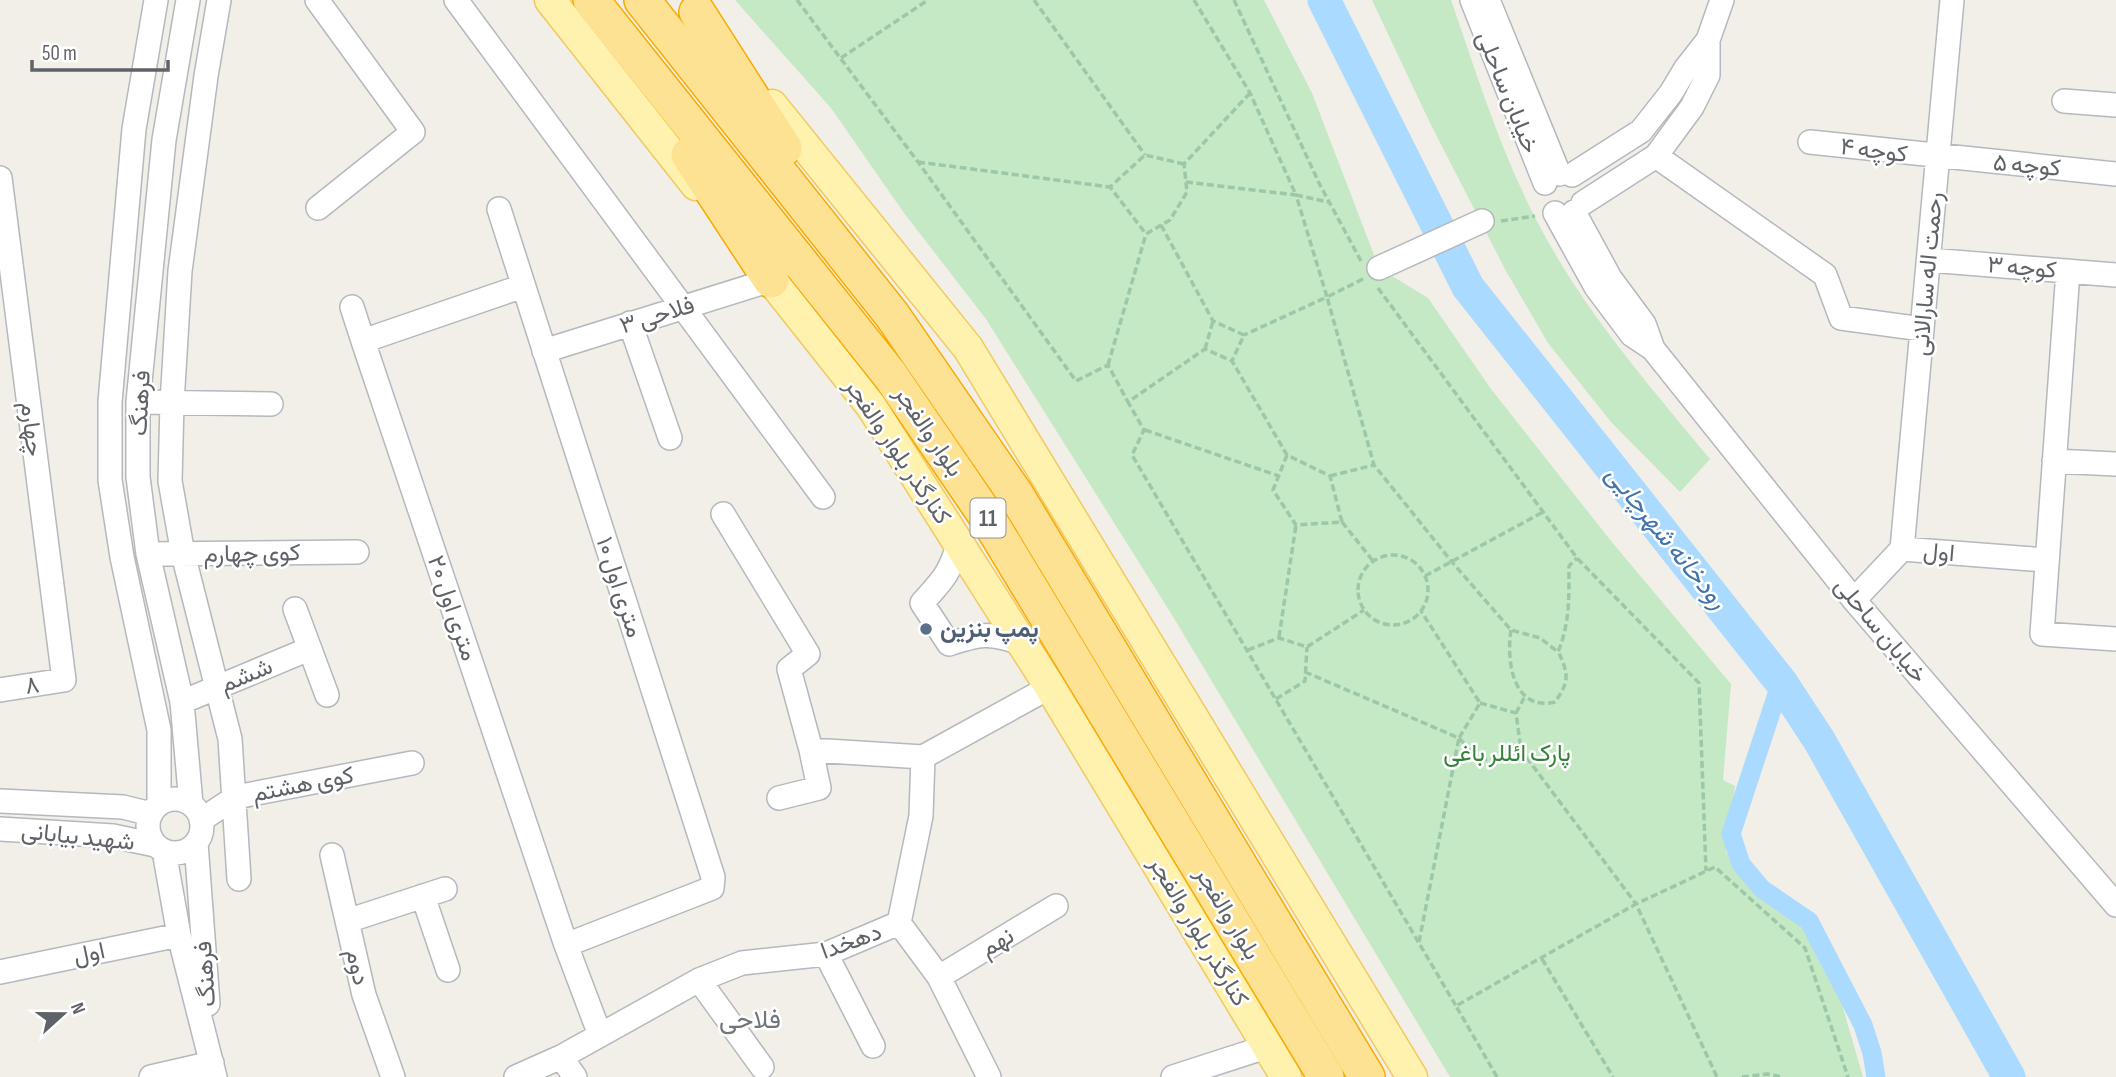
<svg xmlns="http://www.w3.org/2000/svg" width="2116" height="1077" viewBox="0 0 2116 1077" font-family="'Sofia Sans Condensed',Vazirmatn,sans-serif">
  <rect width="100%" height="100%" fill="#f1efe8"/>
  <path fill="#c5e8c5" d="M735,0H1264L1312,93L1379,268L1428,298L1491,389L1611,541L1731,684L1723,780L1735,786L1726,852L1742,876L1759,892L1794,916L1817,943L1841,1001L1863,1077H1450L1172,615L986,319L904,213L831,108Z
    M1372,0H1451C1477,75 1501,153 1538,223C1583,310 1648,384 1710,459L1680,492L1611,422L1548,343L1506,271L1430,123Z"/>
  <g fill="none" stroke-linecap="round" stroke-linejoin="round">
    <path stroke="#aadaff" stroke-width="19" d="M1781,682L1731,834L1741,864L1762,889L1809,921L1863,1025L1872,1053L1876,1077"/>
    <path stroke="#aadaff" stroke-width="33" d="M1324,0L1468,287L1781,682L1819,740L2009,1077"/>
    <defs>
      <path id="minor" d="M156,0L134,129L110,402V480L122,557L159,730V804
        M188,0L164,140L138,402V477L148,554L182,702L191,804
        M219,0L206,76L180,271L172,403L170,481L183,554L230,739L239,879
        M317,0L413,132L318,208
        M456,0L823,497
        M1472,0L1545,183
        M1488,0L1559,174
        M2064,101L2116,105
        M1810,142L2116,174
        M1656,156L1825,275L1841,318L1922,329
        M1572,175L1641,131L1671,93L1686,68L1708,40L1722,0
        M0,178L64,680L0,690
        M1583,203L1656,156L1692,107L1708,75V40
        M499,209L713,877L712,888L566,945
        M1574,212L1610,278L1644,324L1653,349
        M1555,213L1596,287L1632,335L1653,349L1854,600L2116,905
        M1929,260L2116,275
        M1379,268L1482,221
        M2068,271L2042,634L2116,639
        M523,286L363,341L566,945L600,1035
        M352,307L363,341
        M630,323L670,438
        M544,351L771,280
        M138,402L271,404
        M2054,461L2116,464
        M723,514L808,654L789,669L811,750L923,757
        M959,541C951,572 943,580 922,603L949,644C979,634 990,632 1020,643
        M1902,549L1952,0
        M148,554L357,552
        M1854,600L1902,549L2045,560
        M295,609L327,695
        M182,702L309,649
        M779,798L819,788L811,750
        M148 826a27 27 0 1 1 54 0a27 27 0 1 1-54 0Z
        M0,801L123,807L151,814
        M201,820L236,797L412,763
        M0,829L113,836L155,845
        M196,843L208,1004
        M164,851L179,935L215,1077
        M332,855L364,995L393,1077
        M423,896L448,970
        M347,921L445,889
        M899,923L939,977L989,1077
        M826,954L873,1046
        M0,972L179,935
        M939,977L1056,906
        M699,980L762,1067
        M561,1057L575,1077
        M151,1077L212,1063
        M516,1077L561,1057L699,980L742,963L826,954L899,923L921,816L923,757L1050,687
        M1173,1077L1269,1046"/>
      <path id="major" d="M550,0L696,185
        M772,105L968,348L1412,1077
        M757,262L871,406L1050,687L1286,1077"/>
      <path id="highway" d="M591,0L890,375L987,517L1326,1077
        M642,0L892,315L1016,495L1367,1077
        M697,12L784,148
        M689,155L771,280"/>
    </defs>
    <use href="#minor" stroke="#b5b8bc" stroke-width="26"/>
    <use href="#major" stroke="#f2c960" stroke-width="33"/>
    <use href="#highway" stroke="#f9ab00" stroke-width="38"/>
    <path stroke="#9cc7a9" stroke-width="3.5" stroke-dasharray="7 3.5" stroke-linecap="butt" d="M797,0L918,162L1076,381L1108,365L1128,402
      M1034,0L1145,155
      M1194,0L1250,93L1296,195L1328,202
      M1234,0L1320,185L1361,261
      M841,58L928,0
      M918,162L1110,187
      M1184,164L1145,155L1110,187L1146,234L1170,220L1187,192L1184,164L1250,93
      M1186,182L1296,195L1327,297L1244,335
      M1501,221L1535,216
      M1161,225L1213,321L1244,335L1232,361
      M1363,279L1327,297L1374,465L1452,562L1511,630L1540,638L1558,652C1570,623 1569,596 1569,566L1577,558
      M1378,288L1577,558L1699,683L1706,871
      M1205,349L1213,321
      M1108,365L1146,234
      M1145,430L1279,476
      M1287,455L1273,490L1296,525L1342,522L1330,476L1287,455L1232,361L1205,349L1128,402L1144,430L1132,455L1456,1006
      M1330,476L1374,465
      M1342,522L1373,561
      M1358 590a35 35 0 1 1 70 0a35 35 0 1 1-70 0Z
      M1425,576L1543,512
      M1511,630C1506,661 1513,712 1555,702C1569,682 1569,675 1559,653
      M1279,637L1296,525
      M1248,650L1279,638L1307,647L1364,610
      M1305,672L1459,738L1480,703L1421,611
      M1276,699L1305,681L1307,647
      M1480,703L1516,713L1521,750L1636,904L1715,867L1805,948L1848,1077
      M1516,713L1524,698
      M1459,738L1480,761L1521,750
      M1419,942L1459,738
      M1542,959L1613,1077
      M1497,1077L1456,1006L1636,904L1717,1077
      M1742,1077L1767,1074L1782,1077"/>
    <use href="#minor" stroke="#fff" stroke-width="23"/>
    <use href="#major" stroke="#fff2af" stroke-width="30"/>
    <use href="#highway" stroke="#fde293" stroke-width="35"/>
  </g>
  <circle fill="#5c6f8a" stroke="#fff" stroke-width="2.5" cx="926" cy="629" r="7"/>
  <g text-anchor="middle" stroke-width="5" stroke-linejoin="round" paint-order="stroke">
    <rect fill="#fff" stroke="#8f9295" stroke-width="2" x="970.5" y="498.5" width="35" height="39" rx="5"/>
    <g font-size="23" font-weight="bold" fill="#5f6368">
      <text x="988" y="526">11</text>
    </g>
    <g font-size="24" fill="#5f6368" stroke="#fff">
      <text transform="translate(1508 92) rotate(68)" y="8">خیابان ساحلی</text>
      <text transform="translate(1874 150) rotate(7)" y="8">کوچه ۴</text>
      <text transform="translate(2027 165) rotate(5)" y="8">کوچه ۵</text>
      <text transform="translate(2022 267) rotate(5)" y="8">کوچه ۳</text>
      <text transform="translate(1927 274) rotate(-85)" y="8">رحمت اله سارالانی</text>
      <text transform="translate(657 315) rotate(-17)" y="8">فلاحی ۳</text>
      <text transform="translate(140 403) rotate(-87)" y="8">فرهنگ</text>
      <text transform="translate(32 429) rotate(83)" y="8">چهارم</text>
      <text transform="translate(929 431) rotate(56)" y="8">بلوار والفجر</text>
      <text transform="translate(898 451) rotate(56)" y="8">کنارگذر بلوار والفجر</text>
      <text transform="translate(1939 552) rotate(5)" y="8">اول</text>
      <text transform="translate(252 553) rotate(-1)" y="8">کوی چهارم</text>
      <text transform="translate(620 587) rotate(72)" y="8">۱۰ متری اول</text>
      <text transform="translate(453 608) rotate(71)" y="8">۲۰ متری اول</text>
      <text transform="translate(1881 630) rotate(50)" y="8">خیابان ساحلی</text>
      <text transform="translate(246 675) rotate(-23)" y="8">ششم</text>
      <text transform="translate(32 685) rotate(-9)" y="8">۸</text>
      <text transform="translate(303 784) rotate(-11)" y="8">کوی هشتم</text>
      <text transform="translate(78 836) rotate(6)" y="8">شهید بیابانی</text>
      <text transform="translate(1228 913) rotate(59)" y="8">بلوار والفجر</text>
      <text transform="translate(1199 931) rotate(59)" y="8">کنارگذر بلوار والفجر</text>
      <text transform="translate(851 941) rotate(-20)" y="8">دهخدا</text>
      <text transform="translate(997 942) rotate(-31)" y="8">نهم</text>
      <text transform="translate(89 953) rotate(-12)" y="8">اول</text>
      <text transform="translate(358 967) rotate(77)" y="8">دوم</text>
      <text transform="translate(205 974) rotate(-94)" y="8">فرهنگ</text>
    </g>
    <g font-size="24" font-weight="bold" fill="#4e5e75" stroke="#fff" text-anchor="start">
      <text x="940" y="637">پمپ بنزین</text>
    </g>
    <g font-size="24" fill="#348238" stroke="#fff">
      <text x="1507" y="761">پارک ائللر باغی</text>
    </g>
    <g font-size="26" font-style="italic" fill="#4174aa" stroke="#fff">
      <text transform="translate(1667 537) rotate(51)" y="9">رودخانه شهرچایی</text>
    </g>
    <g font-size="26" fill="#70757a" stroke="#fff">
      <text x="750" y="1028">فلاحی</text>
    </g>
  </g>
  <g transform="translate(63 1014) rotate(69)" stroke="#ffffff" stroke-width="5" paint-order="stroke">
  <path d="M0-5L12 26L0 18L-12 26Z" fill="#5f6368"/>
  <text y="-10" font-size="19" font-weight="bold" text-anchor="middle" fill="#5f6368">N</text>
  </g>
  <path d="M32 60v10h136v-10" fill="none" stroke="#5f6368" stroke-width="3.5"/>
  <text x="42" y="60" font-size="21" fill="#5f6368" stroke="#ffffff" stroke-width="5" paint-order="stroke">50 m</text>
</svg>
